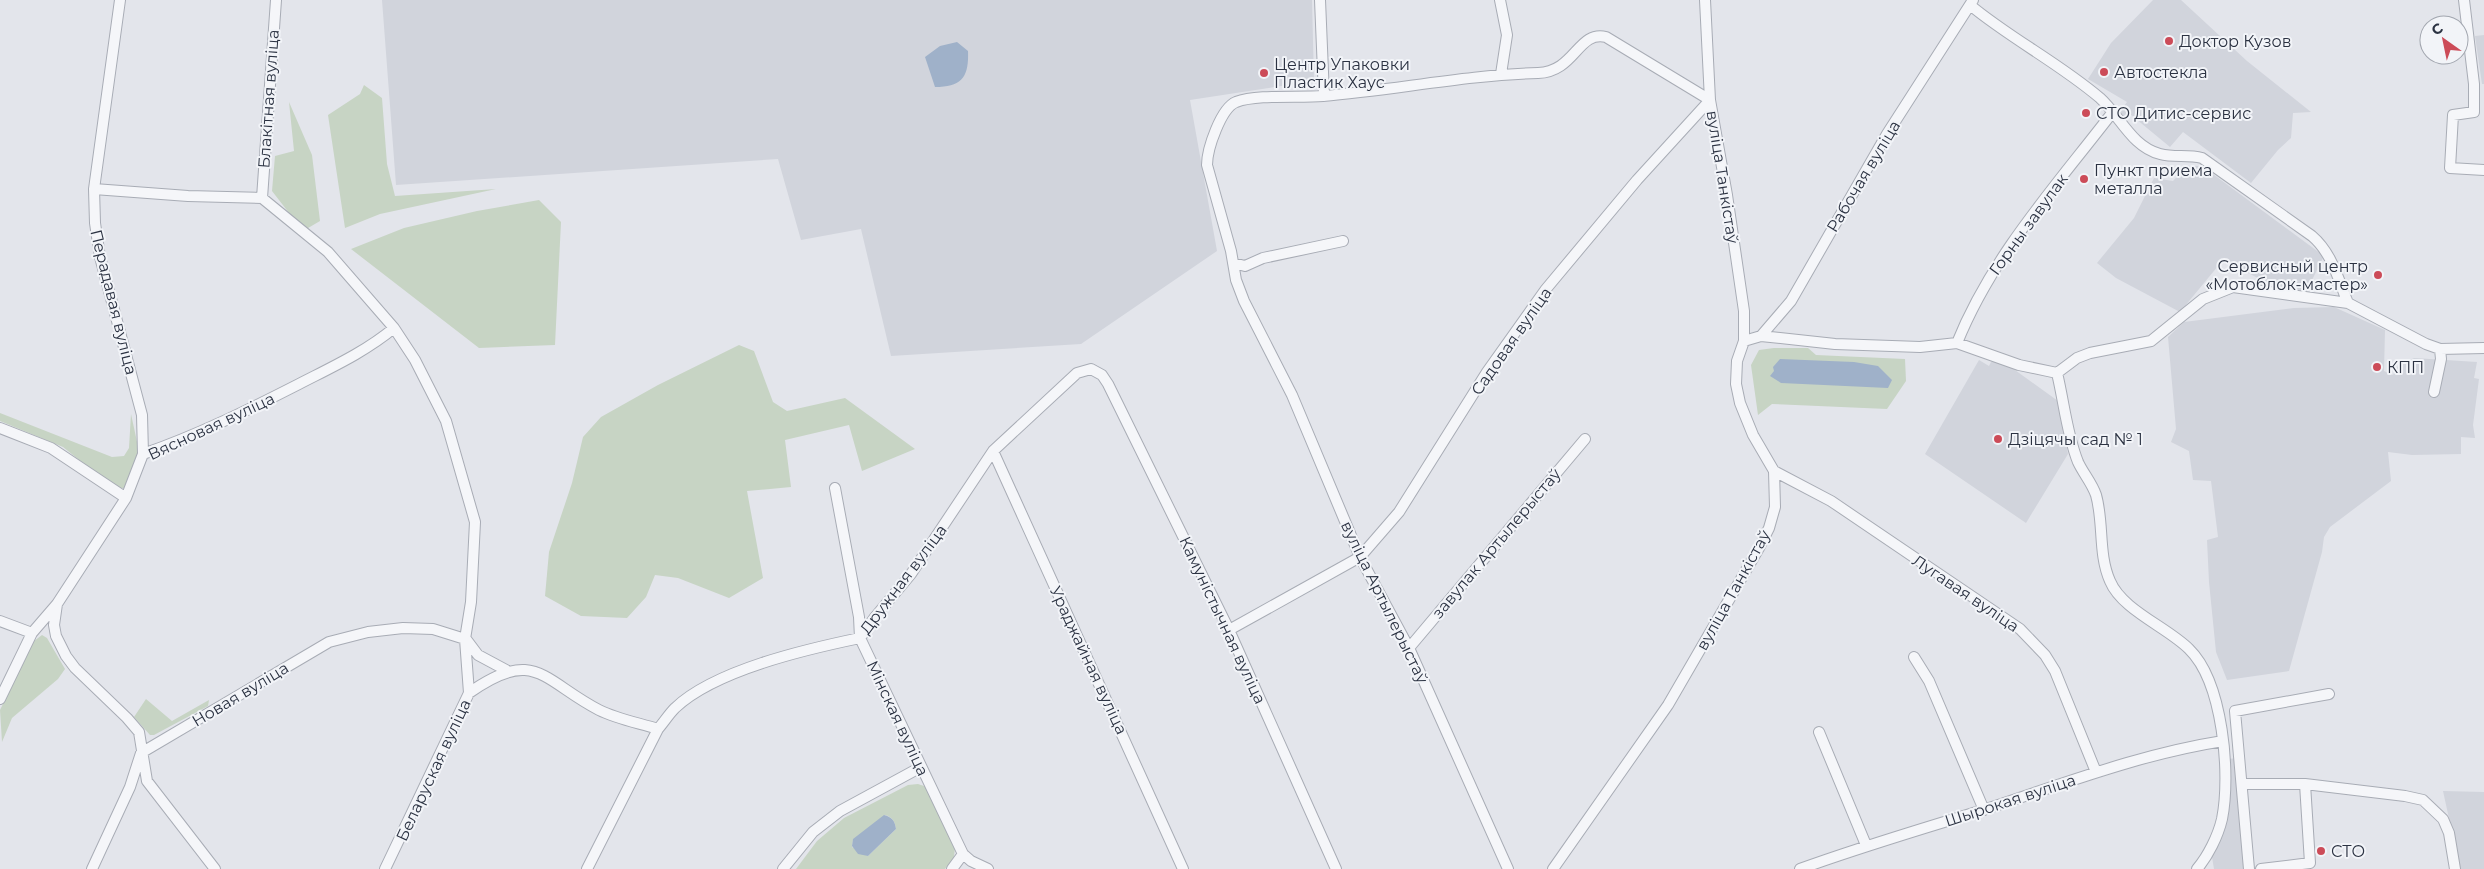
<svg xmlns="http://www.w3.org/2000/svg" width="2484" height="869" viewBox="0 0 2484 869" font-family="Montserrat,sans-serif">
  <rect width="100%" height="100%" fill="#e3e5eb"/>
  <path fill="#d1d4dc" d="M382,0H1312L1314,81L1190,100L1217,251L1081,344L891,356L861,229L801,240L778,159L396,185Z
    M2153,0H2181L2247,61L2311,112L2293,113L2291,138L2278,150L2251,183L2183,132L2170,147L2130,114L2125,119L2118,114L2127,102L2088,79L2111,43Z
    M2484,35V84H2482L2475,36Z
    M2191,166H2202L2324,256L2306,292L2281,290L2223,260L2180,312L2116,278L2097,263L2134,218L2154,178L2173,181L2184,169Z
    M2334,307L2385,330L2384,371L2393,375L2398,366L2414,358L2477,362L2474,378L2479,379L2473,425L2475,438L2461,437V454L2412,455L2388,452L2391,481L2330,527L2324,537L2322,552L2289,671L2227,680L2216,652L2209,582L2207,540L2218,537L2211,481L2193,480L2189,451L2171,442L2176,429L2168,337L2184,322L2294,308Z
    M1979,360L1989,366L1991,362L2001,360L2058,401L2068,454L2026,523L1925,454Z
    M2239,758L2249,869H2214L2212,857L2227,811V759Z
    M2443,791L2484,792V869H2460Z"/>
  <path fill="#c7d4c4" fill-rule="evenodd" d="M364,85L382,98L387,164L395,196L496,189L380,214L345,228L328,115L360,94Z
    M289,102L312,155L320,221L303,231L272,191L275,156L294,151Z
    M539,200L561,222L555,345L479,348L351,249L404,228L477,211Z
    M739,345L754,351L773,402L787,411L845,398L915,449L862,471L849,425L785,440L791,487L747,491L763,578L729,598L678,578L655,575L646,597L627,618L581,616L545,596L549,552L572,483L583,437L601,417L658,385Z
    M1774,348H1808L1816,355L1905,359L1906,381L1887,409L1772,404L1758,415L1751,365L1759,350Z
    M0,413L112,457L124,456L129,448L131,414L139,451L127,485L124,488H114L63,447L0,421Z
    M42,635L47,638L65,669L58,679L12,718L2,742L0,710L34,641Z
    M146,699L172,721L209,700L208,706L154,735H150L134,717Z
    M918,784L927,787L955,848L954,857L945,869H796L817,841L844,818L908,785ZM885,815C892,817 895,821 896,829L868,856L852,847L853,840Z"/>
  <path fill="#9fb1c9" d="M957,42L968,51C969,77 962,87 935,87L925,57L940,46Z
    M1780,359L1854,362L1878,366L1892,380L1888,388L1781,383L1770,376L1774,371L1773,367Z
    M884,815C892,817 895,821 896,829L868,856L858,854L852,846L853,839Z"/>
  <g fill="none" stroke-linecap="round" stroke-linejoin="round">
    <defs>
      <path id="minor" d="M1320,0L1324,96
        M1500,0L1507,35L1501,74
        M2464,0L2474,84V112L2453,115L2450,168L2484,170
        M1970,5C2011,39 2059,63 2100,98C2120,116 2132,147 2160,154C2174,158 2188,154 2202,158L2312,236C2332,253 2338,279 2348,303
        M94,189L188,196L262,198L328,252L394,328L415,360L446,421L475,522L471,602L465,639L469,693L385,869
        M262,198L276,0
        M1233,263L1245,266L1263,258L1343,241
        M1761,336L1835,344L1920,347L1957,343L2019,365L2057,373
        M1744,341L1761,336L1791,301L1887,134L1973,0
        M1957,343C1992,256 2055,187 2112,113
        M2057,373C2064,402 2067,435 2078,462C2083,473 2092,483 2096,495C2104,523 2098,554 2110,581C2122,610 2167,627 2189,649C2223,682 2231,774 2222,819C2218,836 2208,856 2197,869
        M2057,373L2077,358L2090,353L2151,341L2203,299L2233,287L2348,303L2426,344L2440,349L2484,348
        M2434,392L2441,359L2440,349
        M0,428L51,448L126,498
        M993,451L1183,869
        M143,454C198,435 248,410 299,384C332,367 365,352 394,328
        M1774,471L1831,501L2020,629L2045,655L2055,671L2096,772
        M835,488L859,617L860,638L963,854L971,861L988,869
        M57,604L54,625L56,636L66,656L75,668L127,718L139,732L147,781L215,869
        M0,621L32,633
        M1229,630L1360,557L1399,512L1487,372L1546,289L1637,180L1710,100
        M466,639L478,655L506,670
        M1409,648L1585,439
        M1914,657L1929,681L1984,810
        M469,693C535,646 543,681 599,710C617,719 639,723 658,729C664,722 669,714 675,708C715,670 807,649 860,638L875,617L911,574L993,451L1077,373L1091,369L1102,375L1108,384L1229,630L1336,869
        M0,699L32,633L57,604L126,498L143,454L142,415L100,257L95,223L94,189L120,0
        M1819,732L1866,845
        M2242,784H2305L2310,863L2261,869
        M2305,784L2405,796L2423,800L2443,819L2449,833L2455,869
        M92,869L130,787L141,753L329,642L368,632L403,628L433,629L465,639
        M587,869L658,729
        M783,869L813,832L840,811L921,767
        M952,869L963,854
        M1508,869L1409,648L1360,557L1292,395L1244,301L1236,280L1231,251L1207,165C1207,149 1221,108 1236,102C1258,94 1299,98 1323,96C1395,90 1466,75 1538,73C1575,72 1578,30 1606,37L1710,100
        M1553,869L1668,705L1759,548L1769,528L1775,507L1774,471L1753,435L1740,403L1736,384L1737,361L1744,341V311L1727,195L1710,100L1705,0
        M1800,869C1860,847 1922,829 1983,810C2063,784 2140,754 2223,741
        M2249,869L2235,711L2329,694"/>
    </defs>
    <use href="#minor" stroke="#a8acb5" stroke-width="12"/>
    <use href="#minor" stroke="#f5f6f9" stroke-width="10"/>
  </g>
  <g fill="#cc4b58" stroke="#f2f4f8" stroke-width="2">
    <circle cx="2169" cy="41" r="5"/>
    <circle cx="2104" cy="72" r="5"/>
    <circle cx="1264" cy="73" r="5"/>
    <circle cx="2086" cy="113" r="5"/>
    <circle cx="2084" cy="179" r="5"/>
    <circle cx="2378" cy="275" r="5"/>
    <circle cx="2377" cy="367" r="5"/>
    <circle cx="1998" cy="439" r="5"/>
    <circle cx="2321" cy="851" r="5"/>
  </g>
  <g text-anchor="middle" stroke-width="4" stroke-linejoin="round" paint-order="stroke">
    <g font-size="16" fill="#2b3242" stroke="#f2f4f8" text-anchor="start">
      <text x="2179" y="47">Доктор Кузов</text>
      <text x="1274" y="70">Центр Упаковки<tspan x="1274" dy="18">Пластик Хаус</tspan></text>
      <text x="2114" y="78">Автостекла</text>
      <text x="2096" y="119">СТО Дитис-сервис</text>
      <text x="2094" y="176">Пункт приема<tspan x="2094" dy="18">металла</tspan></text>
      <text x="2368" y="272" text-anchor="end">Сервисный центр<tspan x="2368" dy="18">«Мотоблок-мастер»</tspan></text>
      <text x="2387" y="373">КПП</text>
      <text x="2008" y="445">Дзіцячы сад № 1</text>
      <text x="2331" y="857">СТО</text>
    </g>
    <g font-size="16" fill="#2b3242" stroke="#f2f4f8">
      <text transform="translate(268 99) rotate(-86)" y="6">Блакітная вуліца</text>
      <text transform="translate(1863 176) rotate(-59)" y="6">Рабочая вуліца</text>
      <text transform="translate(1723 177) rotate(81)" y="6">вуліца Танкістаў</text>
      <text transform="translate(2028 224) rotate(-54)" y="6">Горны завулак</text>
      <text transform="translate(114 302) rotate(76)" y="6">Перадавая вуліца</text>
      <text transform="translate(1511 341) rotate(-55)" y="6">Садовая вуліца</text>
      <text transform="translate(211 426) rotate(-25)" y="6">Вясновая вуліца</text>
      <text transform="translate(1496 543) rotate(-50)" y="6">завулак Артылерыстаў</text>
      <text transform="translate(903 579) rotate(-53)" y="6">Дружная вуліца</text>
      <text transform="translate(1733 590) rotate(-61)" y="6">вуліца Танкістаў</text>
      <text transform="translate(1966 593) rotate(34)" y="6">Лугавая вуліца</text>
      <text transform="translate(1385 602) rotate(64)" y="6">вуліца Артылерыстаў</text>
      <text transform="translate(1223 620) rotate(65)" y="6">Камуністычная вуліца</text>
      <text transform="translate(1089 660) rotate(65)" y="6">Ураджайная вуліца</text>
      <text transform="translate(240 694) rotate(-31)" y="6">Новая вуліца</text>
      <text transform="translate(898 718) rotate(65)" y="6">Мінская вуліца</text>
      <text transform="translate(433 770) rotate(-65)" y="6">Беларуская вуліца</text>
      <text transform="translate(2010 800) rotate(-18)" y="6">Шырокая вуліца</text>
    </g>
  </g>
  <g transform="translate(2444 40) rotate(327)"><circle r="24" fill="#f2f4f8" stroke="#a2a6af"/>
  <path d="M0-4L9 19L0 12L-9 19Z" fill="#cc4b58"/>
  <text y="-8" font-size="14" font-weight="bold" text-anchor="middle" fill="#2b3242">С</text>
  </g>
</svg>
